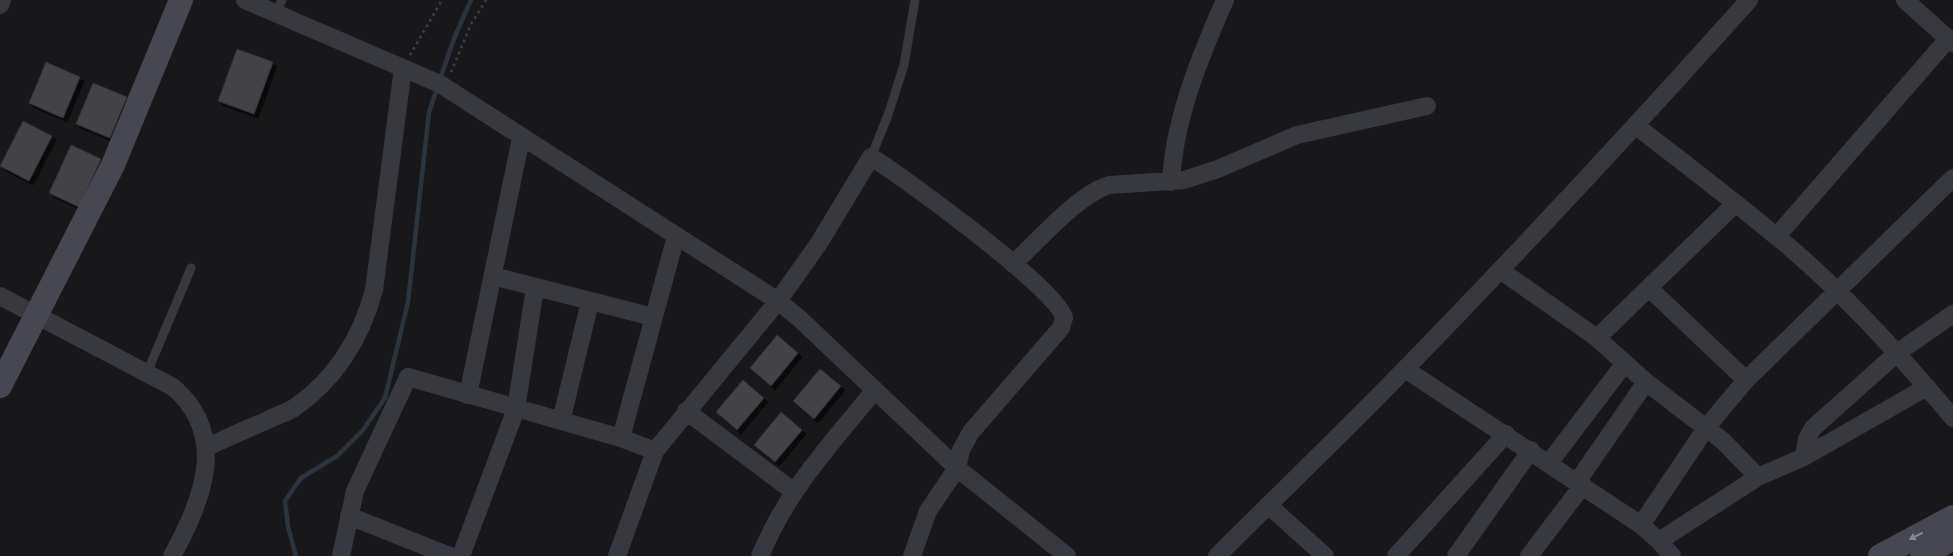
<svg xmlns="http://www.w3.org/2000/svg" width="1953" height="556" viewBox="0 0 1953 556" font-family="'DM Sans',sans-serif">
  <defs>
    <filter id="shadow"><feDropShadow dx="4" dy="4" stdDeviation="0" flood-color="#0009"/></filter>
  </defs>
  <rect width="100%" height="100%" fill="#18181a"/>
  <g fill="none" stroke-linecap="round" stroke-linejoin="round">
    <path stroke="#2c353f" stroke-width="4.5" d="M440,79L455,36L471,0
      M296,556L288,527L285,501L301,478L337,456L363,430L385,398L408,302L429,112L438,86"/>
  </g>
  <path fill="#424247" stroke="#323136" filter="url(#shadow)" d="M237,49L273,62L254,114L218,101Z
    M46,62L80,77L63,118L29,103Z
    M93,83L127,97L110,138L76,124Z
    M23,121L52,136L29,181L0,166Z
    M71,145L101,159L79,207L49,193Z
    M777,335L798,353L771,386L750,368Z
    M820,369L841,386L814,419L793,401Z
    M743,380L764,398L737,430L716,412Z
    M781,412L802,430L775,462L754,445Z"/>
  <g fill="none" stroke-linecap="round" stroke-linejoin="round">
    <path stroke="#3e4046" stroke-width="2.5" stroke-dasharray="2.5 4" stroke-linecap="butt" d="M410,55L442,0
      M451,72L471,24L486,0"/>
    <path stroke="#38393f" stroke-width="9" d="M275,13L282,0
      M871,157L888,115L904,65L915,0
      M147,373L191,268"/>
    <path stroke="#38393f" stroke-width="18" d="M245,0L403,68
      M1905,0L1953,43
      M0,5L2,0
      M1636,126C1683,162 1730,198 1776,236C1841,289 1899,354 1953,418
      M1171,182C1174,119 1200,57 1225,0
      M1777,236L1948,39
      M1013,264C1038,241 1079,193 1110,185L1184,180L1218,169L1297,135L1427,106
      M1500,270L1597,338L1646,382L1723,441L1758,477
      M493,276L653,317
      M1649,288L1746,380
      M0,296L173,387C229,435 203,500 172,556
      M1597,338L1735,204
      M1405,369L1641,525L1659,541L1672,556
      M468,395L521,138
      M686,411L793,491
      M561,421L590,302
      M621,438L676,236
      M207,447C227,438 246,429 266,421C275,416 286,413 294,408C336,379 361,338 374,290L403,68L440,84L778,301L800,319L957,468L1067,556
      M1804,457L1807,439L1813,428L1897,353L1953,314
      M1549,463L1625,363
      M1577,482L1646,382
      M1268,505L1325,556
      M349,516L450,556
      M1641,525L1706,428L1746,380L1953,178
      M1659,541L1758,477L1804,457L1927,387
      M341,556L355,491L408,377L621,438L655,451
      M461,556L516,409L535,288
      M617,556L655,451L778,301L819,243L871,157C901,175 1060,291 1064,318L1061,328L971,432L961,450L957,468L928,511L912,556
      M760,556C788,489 830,445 875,390
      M1217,556C1280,493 1344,432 1406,368C1523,248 1637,125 1749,0
      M1396,556L1506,434
      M1456,556L1531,450
      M1529,556L1583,485"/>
    <path stroke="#464750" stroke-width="24" d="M0,386L113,165L181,0
      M1880,556L1953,517
      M1922,556L1953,538"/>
  </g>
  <defs><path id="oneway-solid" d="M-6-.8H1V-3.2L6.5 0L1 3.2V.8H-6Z" transform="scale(1.25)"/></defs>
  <use fill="#868996" href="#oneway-solid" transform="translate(1916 536) rotate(153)"/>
</svg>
